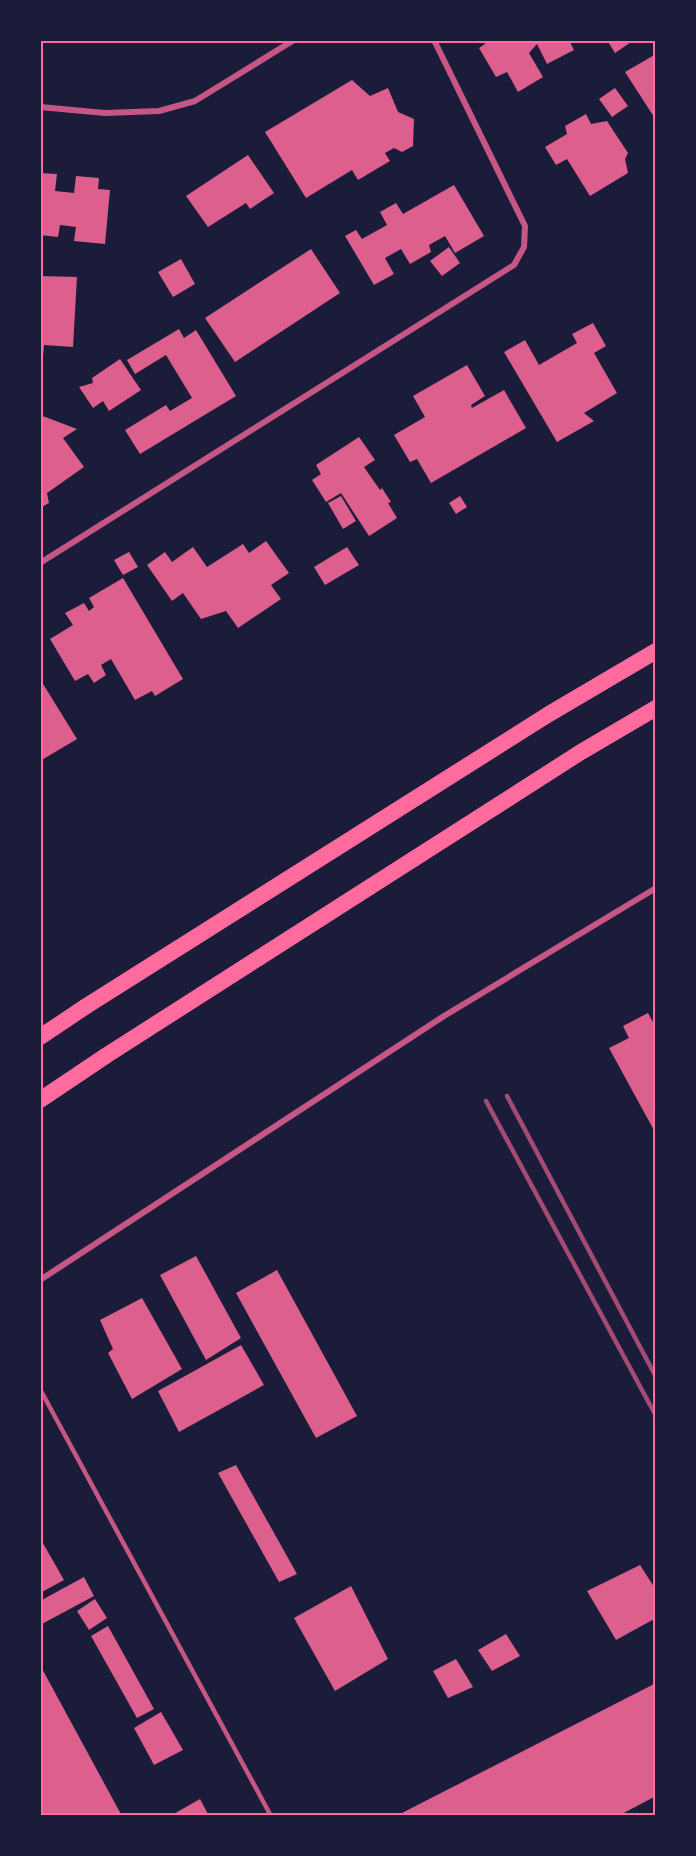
<svg xmlns="http://www.w3.org/2000/svg" width="696" height="1856" viewBox="0 0 696 1856" font-family="'Nunito Sans',sans-serif">
  <rect width="100%" height="100%" fill="#1b1b3a"/>
  <path fill="#dd5f8e" d="M483,40H569L574,50L547,64L537,44L529,53L543,77L518,92L507,72L496,77L479,48L485,44Z
    M607,40H634L615,53Z
    M656,54V120L625,72Z
    M352,80L370,96L388,88L398,112L414,119L413,146L402,152L394,148L385,153L390,161L358,180L352,170L306,198L265,132Z
    M615,88L628,106L612,117L599,99Z
    M586,114L591,124L607,121L628,153L625,159L628,173L590,196L567,159L556,165L545,147L567,134L565,126Z
    M248,155L274,193L250,209L246,203L208,227L186,196Z
    M40,173L57,174L55,191L74,193L76,176L99,178L98,189L110,190L105,244L74,241L76,227L60,225L58,237L40,235Z
    M454,185L484,236L455,253L445,236L429,245L431,252L410,264L401,249L385,258L394,274L374,285L345,236L356,230L362,239L387,225L380,212L396,203L403,214Z
    M449,247L460,263L442,276L430,261Z
    M311,249L340,293L235,362L205,318Z
    M181,259L195,284L173,297L158,272Z
    M40,276L77,277L73,347L44,345L42,369H40Z
    M593,323L606,346L594,353L617,393L584,413L594,421L557,442L504,352L525,340L539,365L577,343L572,334Z
    M179,329L184,338L196,330L236,396L140,454L125,430L166,405L170,411L192,398L166,355L135,374L127,360Z
    M120,359L141,390L109,411L103,401L93,408L79,387L93,383L92,378Z
    M467,365L485,396L471,405L472,408L504,390L526,428L431,483L417,459L410,462L394,435L425,417L413,396Z
    M40,415L77,429L63,438L84,467L47,493L49,503L40,508Z
    M359,437L375,460L364,467L380,490L382,488L391,502L388,503L397,518L369,536L341,493L326,502L312,480L321,474L316,465Z
    M341,496L356,521L343,529L328,503Z
    M460,496L467,507L456,514L449,503Z
    M266,541L289,573L271,585L281,599L238,628L226,611L201,619L183,593L172,601L147,565L165,552L172,562L193,547L207,567L243,544L249,553Z
    M347,547L359,565L325,585L314,567Z
    M129,552L138,567L123,575L114,560Z
    M123,578L183,679L155,696L152,691L135,700L111,659L101,665L106,675L94,683L88,674L75,681L50,639L73,625L65,613L84,603L89,611L94,607L89,598Z
    M40,679L77,739L40,761Z
    M648,1013L653,1022L656,1021V1134L609,1048L629,1038L623,1026Z
    M196,1256L241,1338L206,1360L160,1275Z
    M277,1270L357,1416L316,1438L236,1293Z
    M142,1298L182,1369L132,1399L108,1353L113,1349L100,1320Z
    M241,1345L264,1385L179,1432L158,1391Z
    M236,1465L297,1574L279,1582L218,1473Z
    M40,1538L64,1580L40,1593Z
    M640,1565L656,1590V1618L616,1640L587,1591Z
    M84,1577L94,1596L40,1625V1601Z
    M351,1586L388,1659L335,1691L294,1618Z
    M95,1599L107,1618L89,1630L77,1611Z
    M108,1626L154,1709L137,1718L91,1636Z
    M506,1634L520,1656L492,1671L478,1650Z
    M456,1659L473,1687L448,1698L433,1671Z
    M40,1665L122,1816H40Z
    M656,1683V1796L618,1816H396Z
    M161,1712L183,1750L154,1765L134,1728Z
    M200,1799L209,1816H170Z"/>
  <g fill="none" stroke-linecap="round" stroke-linejoin="round">
    <path stroke="#c65784" stroke-width="4.5" d="M40,1389L271,1816"/>
    <path stroke="#c65784" stroke-width="6" d="M40,107L105,113L159,111L195,101L294,40
      M40,563L514,265L524,247L525,226L434,40
      M40,1280L444,1016L656,888"/>
    <path stroke="#ff6b9d" stroke-width="16" d="M40,1037L88,1005L549,714L656,651
      M40,1100L107,1055L581,752L656,708"/>
    <path stroke="#a44b75" stroke-width="4.5" d="M507,1096L656,1377
      M486,1101L656,1416"/>
  </g>
  <rect width="696" height="1856" fill="none" stroke="#1b1b3a" stroke-width="84"/>
  <rect x="42" y="42" width="612" height="1772" fill="none" stroke="#ff6b9d" stroke-width="2"/>
</svg>
